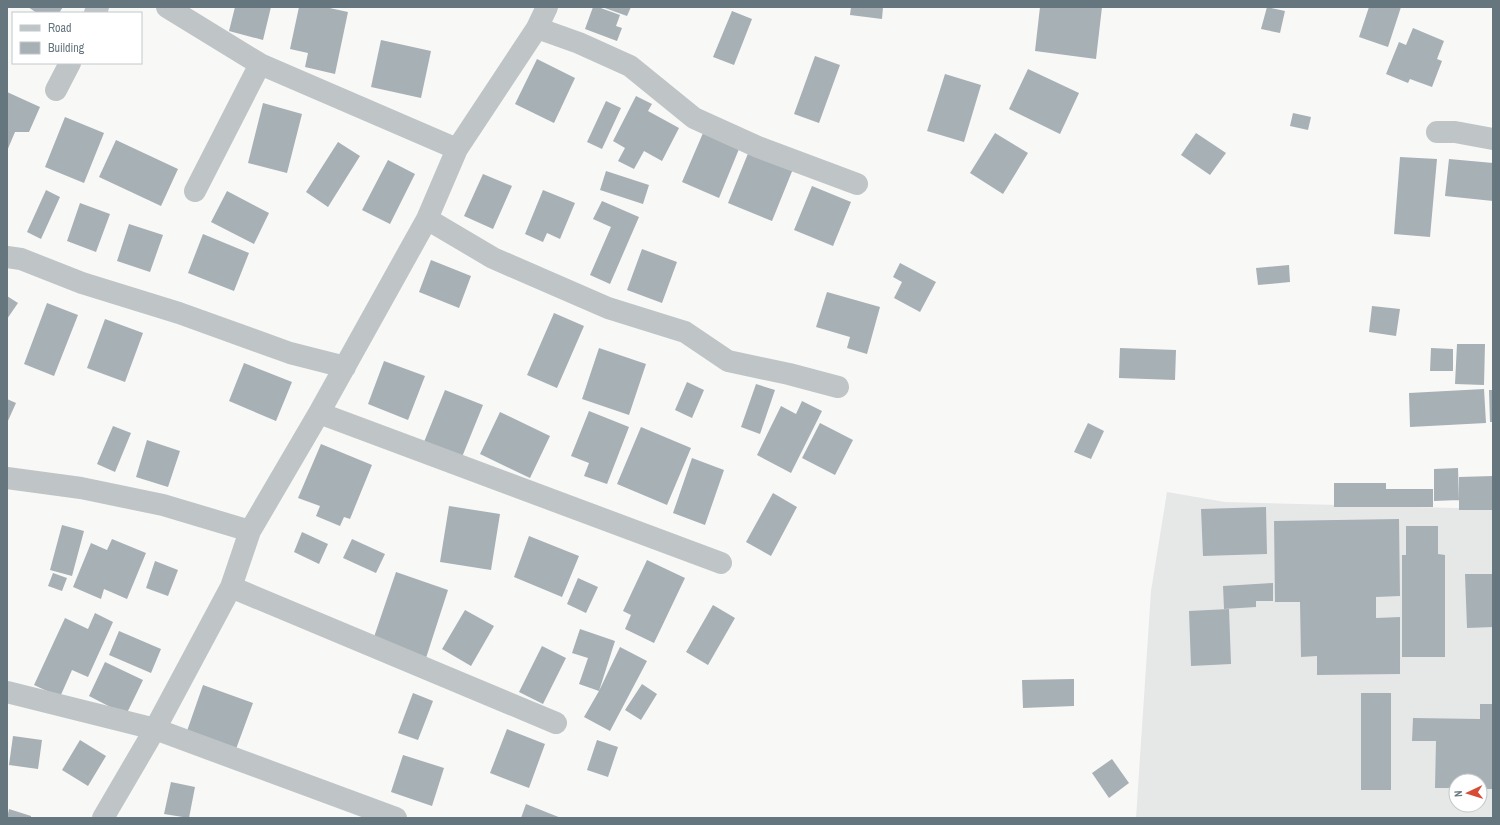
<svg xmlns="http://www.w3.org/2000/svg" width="1500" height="825" viewBox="0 0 1500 825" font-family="'Archivo Narrow',sans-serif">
  <rect width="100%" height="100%" fill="#f8f8f6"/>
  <path fill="#e6e8e7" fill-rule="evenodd" d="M1167,492L1225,502L1493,509V818H1136L1151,591ZM1456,781H1480V805H1456Z"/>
  <path fill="#a7b0b5" d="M28,7H63L59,13H37Z
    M235,7H271L263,40L229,31Z
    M299,7H325L348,12L335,74L305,67L308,53L290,49Z
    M593,7H598L620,15L616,26L622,28L617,41L585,29Z
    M602,7H631L627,16Z
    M851,7H883L882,19L850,15Z
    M1040,7H1102L1096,59L1035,51Z
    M1267,7L1285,11L1280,33L1261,29Z
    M1369,7H1401L1388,47L1359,37Z
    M732,11L752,19L734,65L713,57Z
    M1413,28L1444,41L1437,59L1442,61L1432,87L1410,79L1408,83L1386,74L1399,42L1406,45Z
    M381,40L431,51L421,98L371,87Z
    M815,56L840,65L819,123L794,114Z
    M537,59L575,78L554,123L515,104Z
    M1028,69L1079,93L1060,134L1009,109Z
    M945,74L981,85L964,142L927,131Z
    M7,92L40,107L29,132H15L7,151Z
    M636,96L652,104L648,111L679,128L662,161L644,151L634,169L618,161L625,148L613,141Z
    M606,101L621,108L602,149L587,142Z
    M263,103L302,114L287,173L248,163Z
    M1293,113L1311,117L1308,130L1290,126Z
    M65,117L104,133L84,183L45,167Z
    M703,133L739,149L719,198L682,182Z
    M995,133L1028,153L1003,194L970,173Z
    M1196,133L1226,153L1210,175L1181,155Z
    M116,140L178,169L161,206L99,177Z
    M338,142L360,156L328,207L306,192Z
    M749,151L793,169L772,221L728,203Z
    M1400,157L1437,159L1430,237L1394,234Z
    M1449,159L1493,163V201L1445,196Z
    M388,160L415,174L390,224L362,210Z
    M606,171L649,185L643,204L600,190Z
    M483,174L512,186L493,229L464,216Z
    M812,186L851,202L833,246L794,230Z
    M46,190L60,197L41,239L27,232Z
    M543,190L575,203L560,239L547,233L543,242L525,234Z
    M227,191L269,213L254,244L211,222Z
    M602,201L639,217L610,284L590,275L611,227L593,219Z
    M80,203L110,214L96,252L67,241Z
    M129,224L163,235L150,272L117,261Z
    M203,234L249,253L234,291L188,273Z
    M642,249L677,262L662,303L627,290Z
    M431,260L471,276L459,308L419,292Z
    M900,263L936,282L920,312L894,298L902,282L893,277Z
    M1289,265L1290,282L1258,285L1256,268Z
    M827,292L880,307L867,354L847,348L850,337L816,327Z
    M7,296L18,303L7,319Z
    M47,303L78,315L54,376L24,364Z
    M1372,306L1400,309L1396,336L1369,332Z
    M554,313L584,326L557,388L527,375Z
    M105,319L143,333L125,382L87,368Z
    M1457,344H1485L1484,385L1455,384Z
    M599,348L646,364L629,415L582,399Z
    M1120,348L1176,350L1175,380L1119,378Z
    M1431,348L1453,349V371H1430Z
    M384,361L425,376L408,420L368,404Z
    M244,363L292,382L276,421L229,401Z
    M687,382L704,390L692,418L675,410Z
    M756,384L775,390L760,434L741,427Z
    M1484,389L1486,423L1410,427L1409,393Z
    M445,390L483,405L462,457L424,442Z
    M1489,390H1493V422H1490Z
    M7,399L16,403L7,423Z
    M802,401L822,411L791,473L757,455L781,406L796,414Z
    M589,411L629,427L607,484L584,476L589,463L571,456Z
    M500,412L550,436L530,478L480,454Z
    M820,423L853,440L835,475L802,458Z
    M1088,423L1104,431L1091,459L1074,452Z
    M113,426L131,433L115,472L97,464Z
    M641,427L691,448L667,505L617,484Z
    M147,440L180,451L168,487L136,477Z
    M321,444L372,465L350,519L344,517L340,526L316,516L320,506L298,498Z
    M692,458L724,470L705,525L673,513Z
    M1458,468L1459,500L1434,501V469Z
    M1493,476V510H1459V477Z
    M1334,483H1386V489H1433V507H1334Z
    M773,493L797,507L771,556L746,542Z
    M449,506L500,514L491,570L440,562Z
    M1266,507L1267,554L1203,556L1201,509Z
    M1399,519L1400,596L1376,597V618L1400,617V674L1317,675V656L1301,657L1300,602H1275L1274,521Z
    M62,525L84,531L72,576L50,570Z
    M1406,526H1438V554L1445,555V657H1402V555H1406Z
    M302,532L328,544L319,564L294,552Z
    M529,536L579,556L562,597L514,577Z
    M112,539L146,553L127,599L104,589L101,599L73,587L91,543L107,550Z
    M352,539L385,554L376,573L343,558Z
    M647,560L685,578L654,643L625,629L631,615L623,611Z
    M155,561L178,570L168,596L146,588Z
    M396,572L448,590L426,658L373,640Z
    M53,573L67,578L62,591L48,586Z
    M1465,574H1493V627L1467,628Z
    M578,578L598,587L586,613L567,604Z
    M1273,583V601H1256V607L1224,609L1223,586Z
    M713,605L735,618L708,665L686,652Z
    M1229,609L1231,664L1191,666L1189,611Z
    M465,610L494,626L471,666L442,649Z
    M95,613L113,622L88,677L72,670L60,697L34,685L65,618L88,629Z
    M580,629L615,641L599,691L620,647L647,661L610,731L584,717L599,691L579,684L588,658L572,653Z
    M119,631L161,649L151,673L109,655Z
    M542,646L566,658L543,704L519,692Z
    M105,662L143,680L126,715L89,696Z
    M1074,679V706L1023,708L1022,680Z
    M642,684L657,694L641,720L625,710Z
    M203,685L253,703L236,749L187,731Z
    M413,693L433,701L418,740L398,733Z
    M1361,693H1391V790H1361Z
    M1480,704H1493V789H1480V781H1456V788H1435L1436,741H1412L1413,718L1480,719Z
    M507,729L545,744L529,788L490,773Z
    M13,736L42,740L38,769L9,765Z
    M80,740L106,756L88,786L62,770Z
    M597,740L618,747L608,777L587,770Z
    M403,755L444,768L432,806L391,792Z
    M1112,759L1129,783L1109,798L1092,773Z
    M171,782L195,787L189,818L164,814Z
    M526,804L561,818H521Z
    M9,809L31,816V818H7Z"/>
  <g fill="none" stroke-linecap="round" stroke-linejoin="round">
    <path stroke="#bfc4c7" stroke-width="22" d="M167,7L260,64L457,149
      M95,13L98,7
      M537,28L579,43L630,66L694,118L758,147L857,184
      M56,90L70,63
      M1437,132H1455L1493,139
      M195,191L260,64
      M427,219L493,258L608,308L685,332L728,361L789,374L838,387
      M7,257L21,259L82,283L179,313L290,353L345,367
      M319,413L721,563
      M7,478L81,488L163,505L250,531
      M231,587L556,723
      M7,692L155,729L396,818
      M103,818L155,729L231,587L250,531L319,413L427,219L457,149L537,28L547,7"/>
  </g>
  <rect width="1500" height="825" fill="none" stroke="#65767f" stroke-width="16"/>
  <rect x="12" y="12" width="130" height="52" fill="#ffffff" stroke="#c1c8cc"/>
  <rect x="20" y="25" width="20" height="6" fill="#bfc4c7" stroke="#c1c8cc"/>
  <text x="48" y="32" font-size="12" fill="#65767f">Road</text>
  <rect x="20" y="42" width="20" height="12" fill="#a7b0b5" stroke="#c1c8cc"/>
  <text x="48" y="52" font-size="12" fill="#65767f">Building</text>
  <g transform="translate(1468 793) rotate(266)"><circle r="19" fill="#ffffff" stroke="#c1c8cc"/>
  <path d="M0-3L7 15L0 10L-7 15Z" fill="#d74c37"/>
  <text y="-6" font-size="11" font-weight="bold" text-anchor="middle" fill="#65767f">N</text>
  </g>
</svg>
